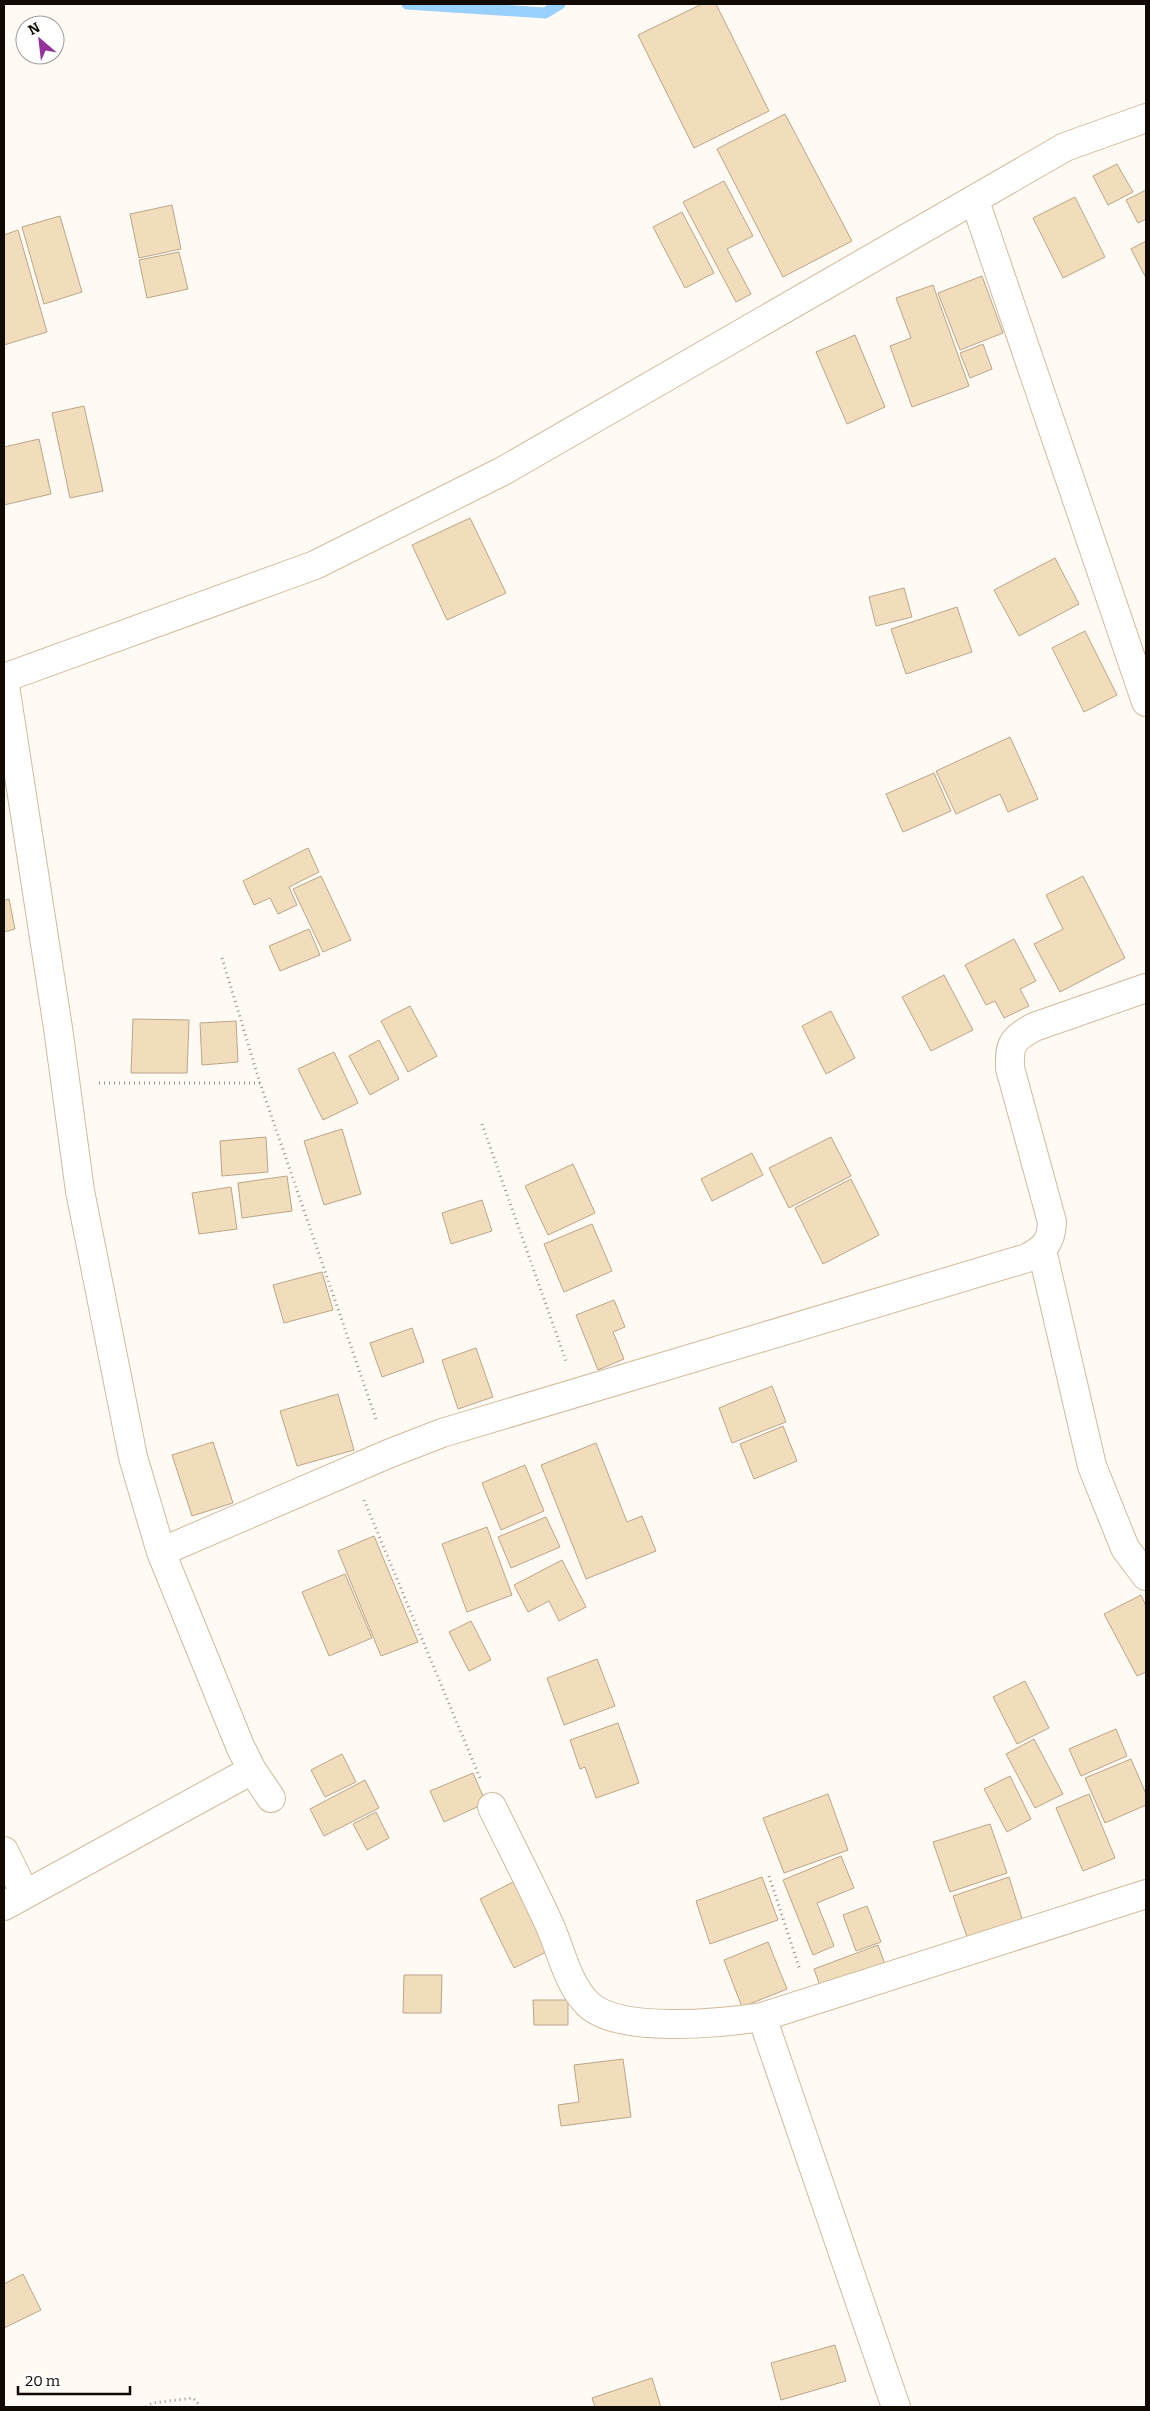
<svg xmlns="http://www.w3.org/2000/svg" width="1150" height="2411" viewBox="0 0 1150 2411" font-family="Bitter,serif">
  <rect width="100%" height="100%" fill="#fffaf4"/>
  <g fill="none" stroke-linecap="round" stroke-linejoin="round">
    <path stroke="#98d1fe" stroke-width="11" d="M407,4L545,13L560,4"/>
  </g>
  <path fill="#f1dcbc" stroke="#bba688" d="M702,4H716L769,111L694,148L638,35Z
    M785,114L852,241L783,277L717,149Z
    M1117,164L1133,192L1108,205L1093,176Z
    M724,181L753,236L727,249L751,294L736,302L683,202Z
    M1146,190V219L1138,223L1126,200Z
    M1075,197L1105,257L1063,278L1033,218Z
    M172,205L181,249L139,258L130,214Z
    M682,212L714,273L685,288L653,227Z
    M60,216L82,292L44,304L22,227Z
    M18,230L47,332L4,345V235Z
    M1146,241V278L1131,249Z
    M179,252L188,289L147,298L139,260Z
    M982,276L1003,333L960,350L938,293Z
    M933,285L969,386L912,407L890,346L911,338L896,298Z
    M855,335L885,407L847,424L816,352Z
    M983,344L992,369L970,378L960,353Z
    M84,406L103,491L70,498L52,413Z
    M39,439L51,494L4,505V447Z
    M470,518L506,593L447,620L412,545Z
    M1055,558L1079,604L1019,636L994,590Z
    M904,588L912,617L876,626L869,597Z
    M957,607L972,652L906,674L891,629Z
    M1085,631L1117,695L1084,712L1052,648Z
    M1010,737L1038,799L1008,812L1000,794L956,814L936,771Z
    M934,773L951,811L903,832L886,794Z
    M308,848L319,872L289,887L297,905L278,914L270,898L254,905L243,881Z
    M321,876L351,940L323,952L293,889Z
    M1083,876L1125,958L1060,992L1034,944L1063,929L1046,895Z
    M9,899L15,929L4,932V900Z
    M309,929L320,955L280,971L269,946Z
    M1014,939L1036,981L1020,989L1029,1006L1004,1018L995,1001L986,1005L965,965Z
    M944,975L973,1030L931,1051L902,997Z
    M410,1006L437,1056L408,1072L381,1021Z
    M831,1011L855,1058L826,1074L802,1026Z
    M133,1019L189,1020L187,1073H131Z
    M236,1021L238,1062L202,1065L200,1023Z
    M379,1040L399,1079L370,1095L349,1056Z
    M334,1052L358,1103L323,1120L298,1069Z
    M342,1129L361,1194L324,1205L304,1141Z
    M266,1137L268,1172L222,1176L220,1141Z
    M831,1137L851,1176L789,1208L769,1168Z
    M752,1153L763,1175L712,1201L701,1179Z
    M573,1164L595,1213L548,1235L525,1186Z
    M287,1176L292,1211L242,1218L238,1183Z
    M851,1179L879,1235L823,1264L795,1208Z
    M231,1187L237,1229L199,1234L192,1193Z
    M482,1200L492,1231L451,1244L442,1213Z
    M592,1224L612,1271L564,1292L544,1244Z
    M322,1272L333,1310L284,1323L273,1285Z
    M614,1300L625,1327L613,1332L624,1359L598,1370L576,1315Z
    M412,1328L424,1362L382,1377L370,1343Z
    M476,1348L493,1397L458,1409L442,1360Z
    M772,1386L786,1422L732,1443L719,1408Z
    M338,1394L354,1450L297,1466L280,1411Z
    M783,1426L797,1461L754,1479L740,1444Z
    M213,1442L233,1503L192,1516L172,1455Z
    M596,1443L627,1522L642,1516L656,1551L586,1579L541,1465Z
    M525,1465L544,1511L501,1530L482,1483Z
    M546,1517L560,1547L511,1568L498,1537Z
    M487,1527L512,1595L467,1612L442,1544Z
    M374,1536L418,1642L381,1656L338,1551Z
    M562,1560L586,1607L559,1621L549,1601L528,1612L514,1585Z
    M345,1574L372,1638L329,1656L302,1592Z
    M1141,1595L1146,1606V1672L1137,1676L1104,1614Z
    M471,1621L491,1660L469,1671L449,1632Z
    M597,1659L615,1706L564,1725L547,1678Z
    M1025,1681L1049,1728L1017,1744L993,1697Z
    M618,1723L639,1783L596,1798L585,1767L580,1769L570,1740Z
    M1116,1729L1127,1756L1081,1776L1069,1749Z
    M1034,1739L1063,1794L1035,1808L1006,1754Z
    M342,1754L356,1782L325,1797L311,1770Z
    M1131,1759L1146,1794V1805L1105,1823L1085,1778Z
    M473,1773L486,1803L444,1822L430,1791Z
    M1010,1776L1031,1819L1007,1832L984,1789Z
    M365,1780L379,1808L324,1836L310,1809Z
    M828,1794L848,1850L784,1873L763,1818Z
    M1089,1794L1115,1858L1083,1871L1056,1808Z
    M376,1812L389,1838L367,1850L353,1824Z
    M990,1824L1007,1873L950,1892L933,1842Z
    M841,1856L854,1888L817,1903L834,1946L813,1955L783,1880Z
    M762,1877L778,1920L710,1944L696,1901Z
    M1009,1877L1024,1925L969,1943L953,1896Z
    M513,1882L548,1951L514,1968L480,1899Z
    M867,1906L881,1942L856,1951L843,1915Z
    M768,1942L787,1989L742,2007L724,1960Z
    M878,1945L888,1973L824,1997L814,1969Z
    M404,1975H442L441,2013H403Z
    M533,2000H568V2025H534Z
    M623,2059L631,2117L561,2126L558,2105L579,2102L574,2065Z
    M23,2274L41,2310L4,2328V2284Z
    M835,2345L846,2381L781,2400L771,2363Z
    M652,2378L661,2407H595L592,2398Z"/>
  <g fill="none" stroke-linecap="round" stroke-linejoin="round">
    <defs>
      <path id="minor" d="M975,201L1146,702
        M4,678L315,565L503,471L1065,147L1146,118
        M4,679L58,1028L80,1191L133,1457L161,1552L240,1746L252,1770L271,1798
        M1042,1250L1092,1466L1125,1548L1146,1576
        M161,1552L388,1454L442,1433L1027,1258C1045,1248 1051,1243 1052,1222L1010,1068C1009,1043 1013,1039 1034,1027L1146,988
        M492,1807C511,1846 532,1886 550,1926C561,1951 568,1985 588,2004C619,2034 722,2023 762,2017L1146,1894
        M4,1851L25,1894
        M4,1906L252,1770
        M762,2017L896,2407"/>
    </defs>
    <use href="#minor" stroke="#d0bb9c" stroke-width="30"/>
    <path stroke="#9a948d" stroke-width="3" stroke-dasharray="1 4" stroke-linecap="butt" d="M222,958L260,1083L377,1422
      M99,1083H260
      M482,1124L566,1361
      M364,1500L480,1778
      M769,1876L800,1970
      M146,2407L152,2403L193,2398L201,2407"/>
    <use href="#minor" stroke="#fff" stroke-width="28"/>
  </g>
  <rect width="1150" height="2411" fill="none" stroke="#110a02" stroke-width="10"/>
  <g transform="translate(40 40) rotate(332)"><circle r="24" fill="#ffffff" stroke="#a09d9a"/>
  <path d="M0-4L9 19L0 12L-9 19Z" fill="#92329a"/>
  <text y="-8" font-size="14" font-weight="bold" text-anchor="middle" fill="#110a02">N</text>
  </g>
  <path d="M18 2386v8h112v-8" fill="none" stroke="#110a02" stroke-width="2.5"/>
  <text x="25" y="2386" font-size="15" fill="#110a02" stroke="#ffffff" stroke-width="4" paint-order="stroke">20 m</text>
</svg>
